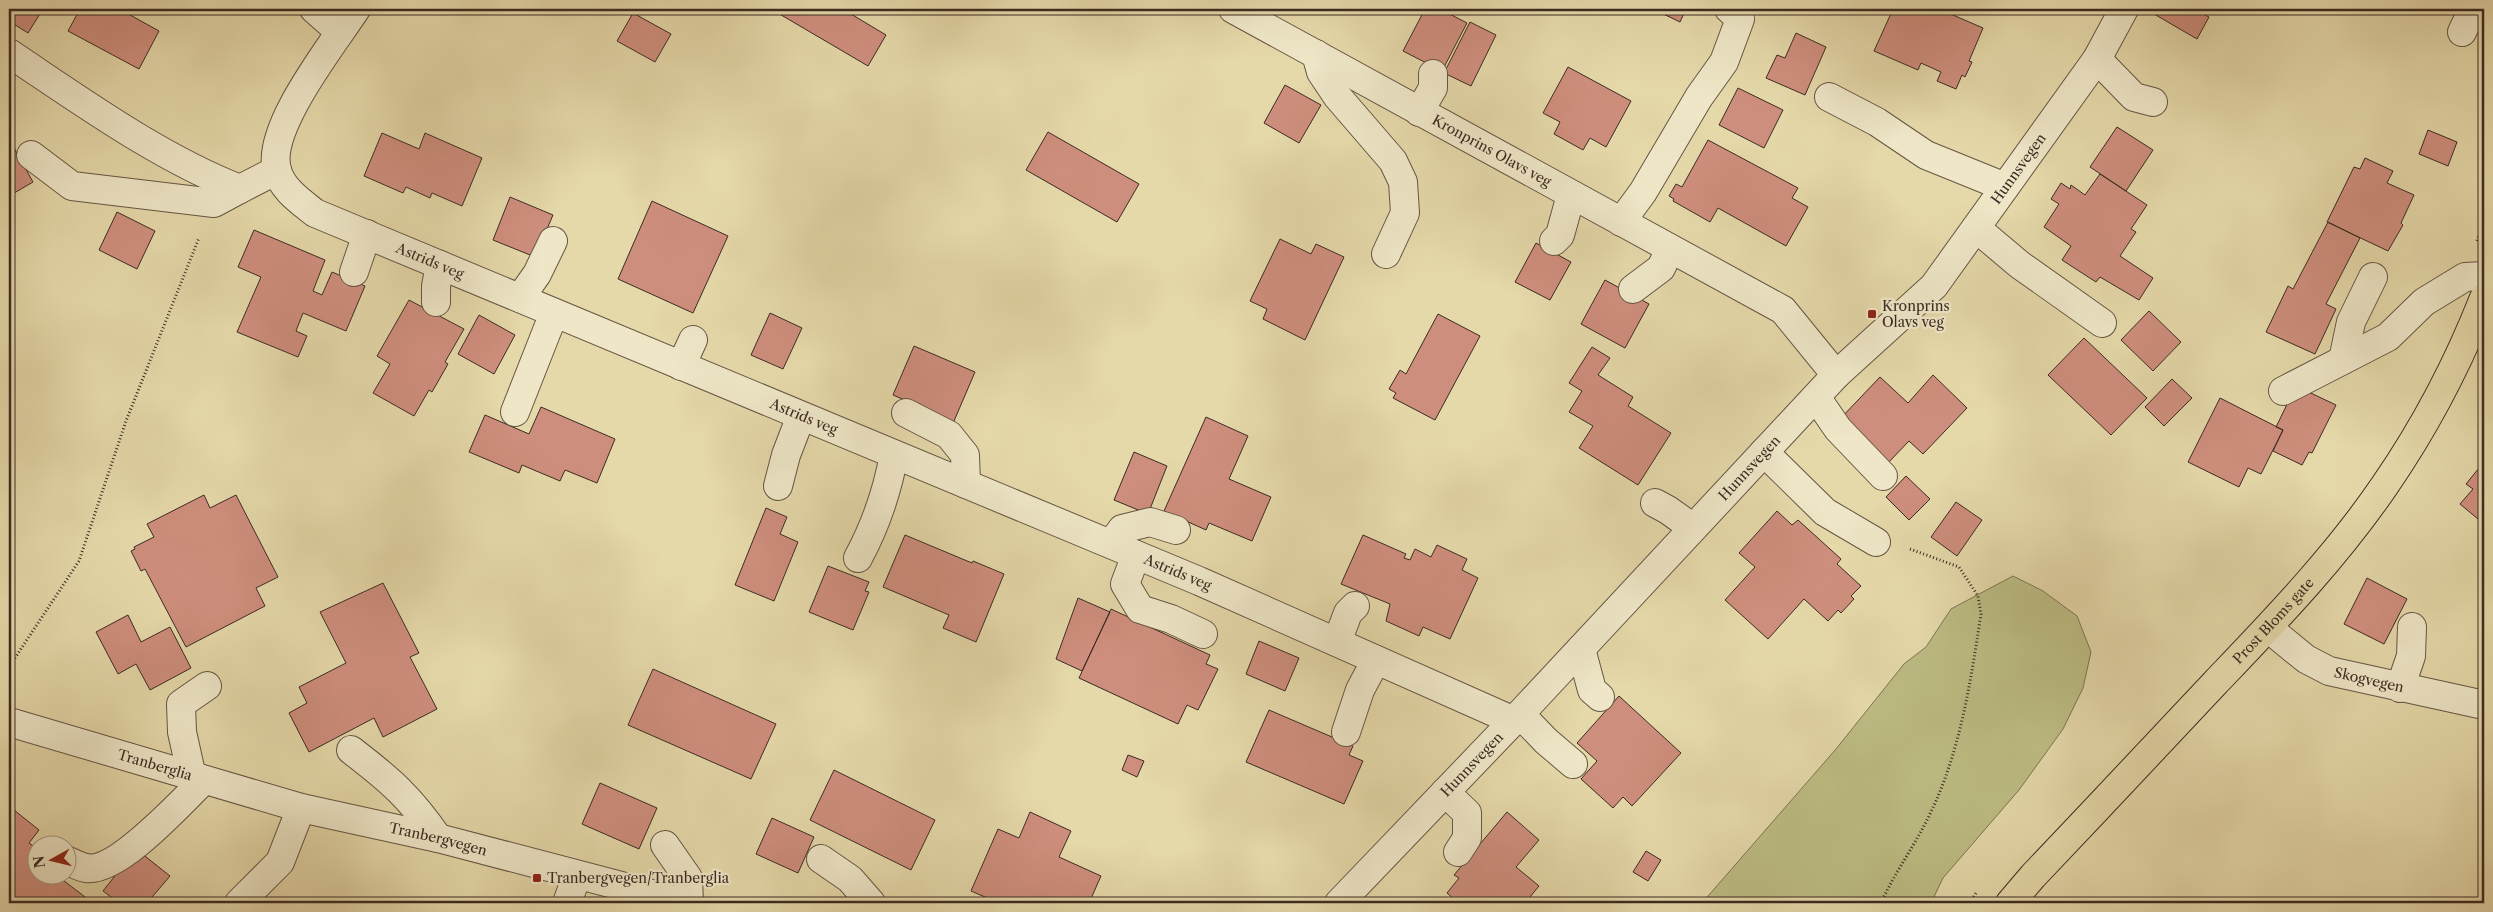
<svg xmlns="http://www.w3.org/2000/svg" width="2493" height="912" viewBox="0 0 2493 912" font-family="'Libre Caslon Text',serif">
  <rect width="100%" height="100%" fill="#e5d8a9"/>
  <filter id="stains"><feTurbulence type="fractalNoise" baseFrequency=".004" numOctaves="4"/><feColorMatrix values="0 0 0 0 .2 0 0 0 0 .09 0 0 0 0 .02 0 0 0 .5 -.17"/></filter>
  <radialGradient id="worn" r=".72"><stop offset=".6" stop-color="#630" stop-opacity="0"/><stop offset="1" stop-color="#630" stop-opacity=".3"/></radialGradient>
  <path fill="#bcbc83" stroke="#7c7453" d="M2013,576L2043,591L2077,616L2091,652L2083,688L2063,729L2019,790L1943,878L1931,903H1702L1836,749L1904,664L1926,647L1951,609Z"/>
  <path fill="#ce8e7d" stroke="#3c2b23" d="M9,9H43L28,33L9,21Z
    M80,9H124L123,11L159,31L139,69L68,31Z
    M771,9H854L851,14L886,35L868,66Z
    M1425,9H1440L1467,23L1442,71L1403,51Z
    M1653,9H1686L1680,22Z
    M1893,9H1939L1983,28L1969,61L1972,62L1965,77L1962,75L1956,89L1937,81L1941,72L1921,63L1918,70L1874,51Z
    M2156,9H2201L2199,12L2209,17L2197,39L2154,14Z
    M633,13L671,34L655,62L617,41Z
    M1470,22L1496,35L1471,86L1444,73Z
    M1796,33L1826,47L1805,95L1766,78L1777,55L1785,58Z
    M1568,67L1631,101L1606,147L1590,138L1583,150L1554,134L1560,122L1543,113Z
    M1285,85L1321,105L1299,143L1264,123Z
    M1738,88L1783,110L1764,148L1719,125Z
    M2117,127L2153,150L2126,191L2090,167Z
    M2428,130L2457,142L2448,166L2419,154Z
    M1048,132L1139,184L1117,222L1026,170Z
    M382,133L419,149L425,133L482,158L462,206L432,193L430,198L406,187L403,193L364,176Z
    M9,139L33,182L9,196Z
    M1708,140L1798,188L1792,198L1808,207L1786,246L1718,208L1710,222L1673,201L1674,199L1669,196L1676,184L1682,187Z
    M2365,158L2393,171L2387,183L2414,195L2401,223L2403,225L2388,251L2327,222L2354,167L2360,169Z
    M2100,174L2147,205L2131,229L2136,232L2120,256L2153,278L2139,300L2100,277L2096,282L2062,260L2071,246L2044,227L2059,204L2051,199L2061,183L2070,189L2071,185L2085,195Z
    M510,197L553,215L535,257L493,240Z
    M652,201L728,236L693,313L618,279Z
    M117,212L155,231L137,269L99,250Z
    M2328,222L2360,238L2326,304L2336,309L2315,354L2266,332L2288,286L2293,289Z
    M254,230L325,260L313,291L322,295L332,272L365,286L346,331L303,313L296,331L307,336L298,357L237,332L261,277L238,267Z
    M1280,239L1311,254L1316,244L1344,257L1305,340L1263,319L1267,309L1250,301Z
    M1536,243L1571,262L1550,300L1515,282Z
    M1605,280L1649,304L1625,348L1581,324Z
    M409,300L464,329L445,362L448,364L432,392L429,390L414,416L373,393L390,364L377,356Z
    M2149,311L2181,342L2153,371L2121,340Z
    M770,313L802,328L783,369L751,355Z
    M1438,314L1480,336L1435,420L1393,398L1396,393L1389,389L1400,370L1406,374Z
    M479,315L515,335L494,374L458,354Z
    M2084,338L2147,398L2111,435L2048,375Z
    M914,346L975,372L951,428L916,405L893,395Z
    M1592,347L1610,358L1598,375L1633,397L1628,406L1671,433L1638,485L1579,448L1593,426L1569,412L1582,391L1569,383Z
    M1933,375L1967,408L1923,454L1909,441L1887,464L1839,420L1880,377L1908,403Z
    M2172,379L2192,398L2164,426L2145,407Z
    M2296,386L2336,405L2312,453L2309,452L2302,465L2273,451L2283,430L2276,427Z
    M2220,398L2283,430L2261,474L2248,468L2239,487L2188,462Z
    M541,407L615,439L597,483L565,470L560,481L522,465L519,473L469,452L485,415L529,434Z
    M1206,417L1248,436L1229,479L1271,497L1252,541L1209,523L1206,530L1164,511Z
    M1134,452L1167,466L1148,514L1114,500Z
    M2479,468L2484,472V524L2460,504L2473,489L2466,484Z
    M1906,476L1930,499L1909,520L1886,497Z
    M204,495L210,508L236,495L278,577L256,588L265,606L186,647L145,569L141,571L131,551L135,549L134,547L154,537L147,524Z
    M1956,502L1982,520L1957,556L1931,537Z
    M766,508L787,517L780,534L798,542L774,601L735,585Z
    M1777,511L1792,525L1798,520L1841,559L1837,564L1861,586L1851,596L1854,599L1841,613L1838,610L1828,621L1804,599L1768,639L1725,600L1755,567L1739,553Z
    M2484,530V542L2479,537Z
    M905,535L972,563L973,561L1004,574L976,642L943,628L949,615L883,587Z
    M1363,535L1406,554L1404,558L1410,560L1415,549L1431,557L1437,545L1467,559L1462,570L1478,578L1450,639L1423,627L1419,636L1386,621L1390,604L1341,584Z
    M828,566L869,582L865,591L869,592L853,630L809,612Z
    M2367,578L2407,599L2384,644L2344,624Z
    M383,583L419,653L410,657L437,709L383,737L374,718L309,752L289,713L307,703L299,687L346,663L320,612Z
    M1078,598L1110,612L1082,671L1056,659Z
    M1111,609L1210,655L1206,664L1218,669L1198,710L1187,705L1178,724L1079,678Z
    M128,615L141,642L170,627L191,668L150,690L136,664L118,674L96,632Z
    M1259,641L1299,658L1285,691L1246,674Z
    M653,669L776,724L751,779L628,725Z
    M1619,696L1681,753L1632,806L1623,797L1613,808L1581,779L1597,761L1577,743Z
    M1269,710L1353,746L1349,755L1363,761L1344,804L1246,762Z
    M1128,755L1144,761L1137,777L1122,770Z
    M834,770L935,820L911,870L810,820Z
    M600,783L657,808L639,849L582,824Z
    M9,806L39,830L29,843L38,849V874H55L89,900L86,903H9Z
    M1030,812L1071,831L1059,857L1101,876L1089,903H999L971,891L998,829L1019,838Z
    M1507,812L1539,840L1516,867L1539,886L1525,903H1459L1447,893L1459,878L1454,875Z
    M772,818L814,837L798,873L756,854Z
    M136,849L170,876L147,903H119L103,891Z
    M1646,851L1661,860L1648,881L1633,872Z
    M953,898L965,903H950Z"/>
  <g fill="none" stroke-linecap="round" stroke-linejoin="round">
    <defs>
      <g id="minor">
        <path d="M314,9L340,32"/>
        <path id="s1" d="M356,9C334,43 265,129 277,170C282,189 300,201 315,213L1199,581L1514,721"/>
        <path id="s2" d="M1233,9L1783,310L1836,375"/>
        <path d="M2462,32L2473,9"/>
        <path d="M9,53C81,101 160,158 240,189L277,170"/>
        <path d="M1316,54L1321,72L1337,96L1393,161L1403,182L1405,213L1386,254"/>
        <path d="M2097,59L2134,97L2153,102"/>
        <path d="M1829,97L1877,122L1926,155L2005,187"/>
        <path d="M1419,112L1433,88V74"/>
        <path d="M31,155L72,186L214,203L240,189"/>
        <path d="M1621,222L1643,192L1699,97L1724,62L1740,19L1729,9"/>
        <path d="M1976,228L2020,265L2102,323"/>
        <path d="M1554,241L1560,235L1571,195"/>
        <path d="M354,272L367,234"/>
        <path d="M1633,289L1661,268L1670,249"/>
        <path d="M520,298L537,274L553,241"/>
        <path d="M436,302V286L440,265"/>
        <path d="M2343,360L2351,322L2373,277"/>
        <path d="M681,366L693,340"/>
        <path d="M2283,391L2388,337L2424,302L2465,277L2484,276"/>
        <path d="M1816,397L1838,429L1883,476"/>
        <path d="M515,412L554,313"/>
        <path d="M906,413L949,435L965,455L966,484"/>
        <path d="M1764,452L1825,512L1876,542"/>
        <path d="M778,486L786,455L801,416"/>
        <path d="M1655,503L1668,510L1693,528"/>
        <path d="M1111,544L1122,529L1150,522L1176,530"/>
        <path d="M1136,555L1125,584L1140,609L1171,619L1203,634"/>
        <path d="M858,558C876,525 887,492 894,455"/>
        <path id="s3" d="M2268,628L2306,659L2329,671L2484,705"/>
        <path d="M1337,642L1348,613L1355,606"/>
        <path d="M1581,649L1592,690L1600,697"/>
        <path d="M2400,688L2411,656L2412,627"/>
        <path d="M1520,714L1546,741L1573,764"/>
        <path id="s4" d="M9,722L301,808L438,838L686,903"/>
        <path d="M1346,732L1360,690L1376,660"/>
        <path d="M351,750C390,780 410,797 438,838"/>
        <path d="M192,777L182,732L181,704L207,686"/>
        <path d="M1445,792L1467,813V838L1458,852"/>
        <path d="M665,845L688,878L689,903"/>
        <path d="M821,859L850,879L871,903"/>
        <path d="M68,861C73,863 80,867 86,868C117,874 181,802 204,780"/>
        <path d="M239,903L280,862L301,808"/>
        <path d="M567,903L577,875"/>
        <path id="s5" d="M1339,903L1520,714L1836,375L1934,286L2097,59L2124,9"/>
      </g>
      <g id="major">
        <path id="s6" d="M2010,903L2033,876C2094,812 2154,748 2215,683C2275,620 2336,557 2385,485C2425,427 2458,364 2484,298"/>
      </g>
    </defs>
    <use href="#minor" stroke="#665644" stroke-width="30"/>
    <use href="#major" stroke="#3c2b23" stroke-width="30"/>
    <path stroke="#3c2b23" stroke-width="3" stroke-dasharray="1 2.5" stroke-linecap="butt" d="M2477,241L2484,221
      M9,667L79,561L126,421L199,238
      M1881,903C1894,874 1913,848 1927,820C1960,755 1970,685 1981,614L1978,596L1959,567L1910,549
      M1970,903L1976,893"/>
    <use href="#minor" stroke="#eee6c7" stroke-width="28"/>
    <use href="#major" stroke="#e5d8a9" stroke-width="28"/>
  </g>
  <g fill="#8f2418" stroke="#eee6c7" stroke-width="2">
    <rect x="1867" y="309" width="10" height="10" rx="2.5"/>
    <rect x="532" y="873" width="10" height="10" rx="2.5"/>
  </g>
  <g text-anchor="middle" stroke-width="4.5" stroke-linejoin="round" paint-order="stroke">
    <g font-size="14" fill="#3c2b23" stroke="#eee6c7">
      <text dy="5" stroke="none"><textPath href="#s2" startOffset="295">Kronprins Olavs veg</textPath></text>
      <text dy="5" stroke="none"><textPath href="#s5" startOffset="1002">Hunnsvegen</textPath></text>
      <text dy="5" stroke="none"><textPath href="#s1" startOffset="366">Astrids veg</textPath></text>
      <text dy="5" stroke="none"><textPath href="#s1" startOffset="771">Astrids veg</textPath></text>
      <text dy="5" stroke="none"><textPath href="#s5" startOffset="598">Hunnsvegen</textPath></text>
      <text dy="5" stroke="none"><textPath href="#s1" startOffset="1176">Astrids veg</textPath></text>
      <text dy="5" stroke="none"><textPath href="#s6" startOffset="386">Prost Bloms gate</textPath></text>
      <text dy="5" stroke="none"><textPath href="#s3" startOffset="116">Skogvegen</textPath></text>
      <text dy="5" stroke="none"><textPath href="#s5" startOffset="192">Hunnsvegen</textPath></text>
      <text dy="5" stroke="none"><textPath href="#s4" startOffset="152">Tranberglia</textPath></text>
      <text dy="5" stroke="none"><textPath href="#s4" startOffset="445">Tranbergvegen</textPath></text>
    </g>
    <g font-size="14" fill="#3c2b23" stroke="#eee6c7" text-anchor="start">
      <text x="1882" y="311">Kronprins<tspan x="1882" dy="16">Olavs veg</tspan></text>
      <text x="547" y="883">Tranbergvegen/Tranberglia</text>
    </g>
  </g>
  <rect width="2493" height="912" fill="none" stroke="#e5d8a9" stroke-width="30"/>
  <rect x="10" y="10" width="2473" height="892" fill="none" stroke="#3c2b23" stroke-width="2.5"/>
  <rect x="15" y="15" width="2463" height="882" fill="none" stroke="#3c2b23"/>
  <g transform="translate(52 860) rotate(262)"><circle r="24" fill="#eee6c7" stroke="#a79b85"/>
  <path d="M0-4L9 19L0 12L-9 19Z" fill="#8f2418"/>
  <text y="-8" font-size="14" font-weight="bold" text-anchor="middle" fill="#3c2b23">N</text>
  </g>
  <rect width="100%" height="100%" filter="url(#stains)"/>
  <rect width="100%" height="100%" fill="url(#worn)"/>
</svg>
